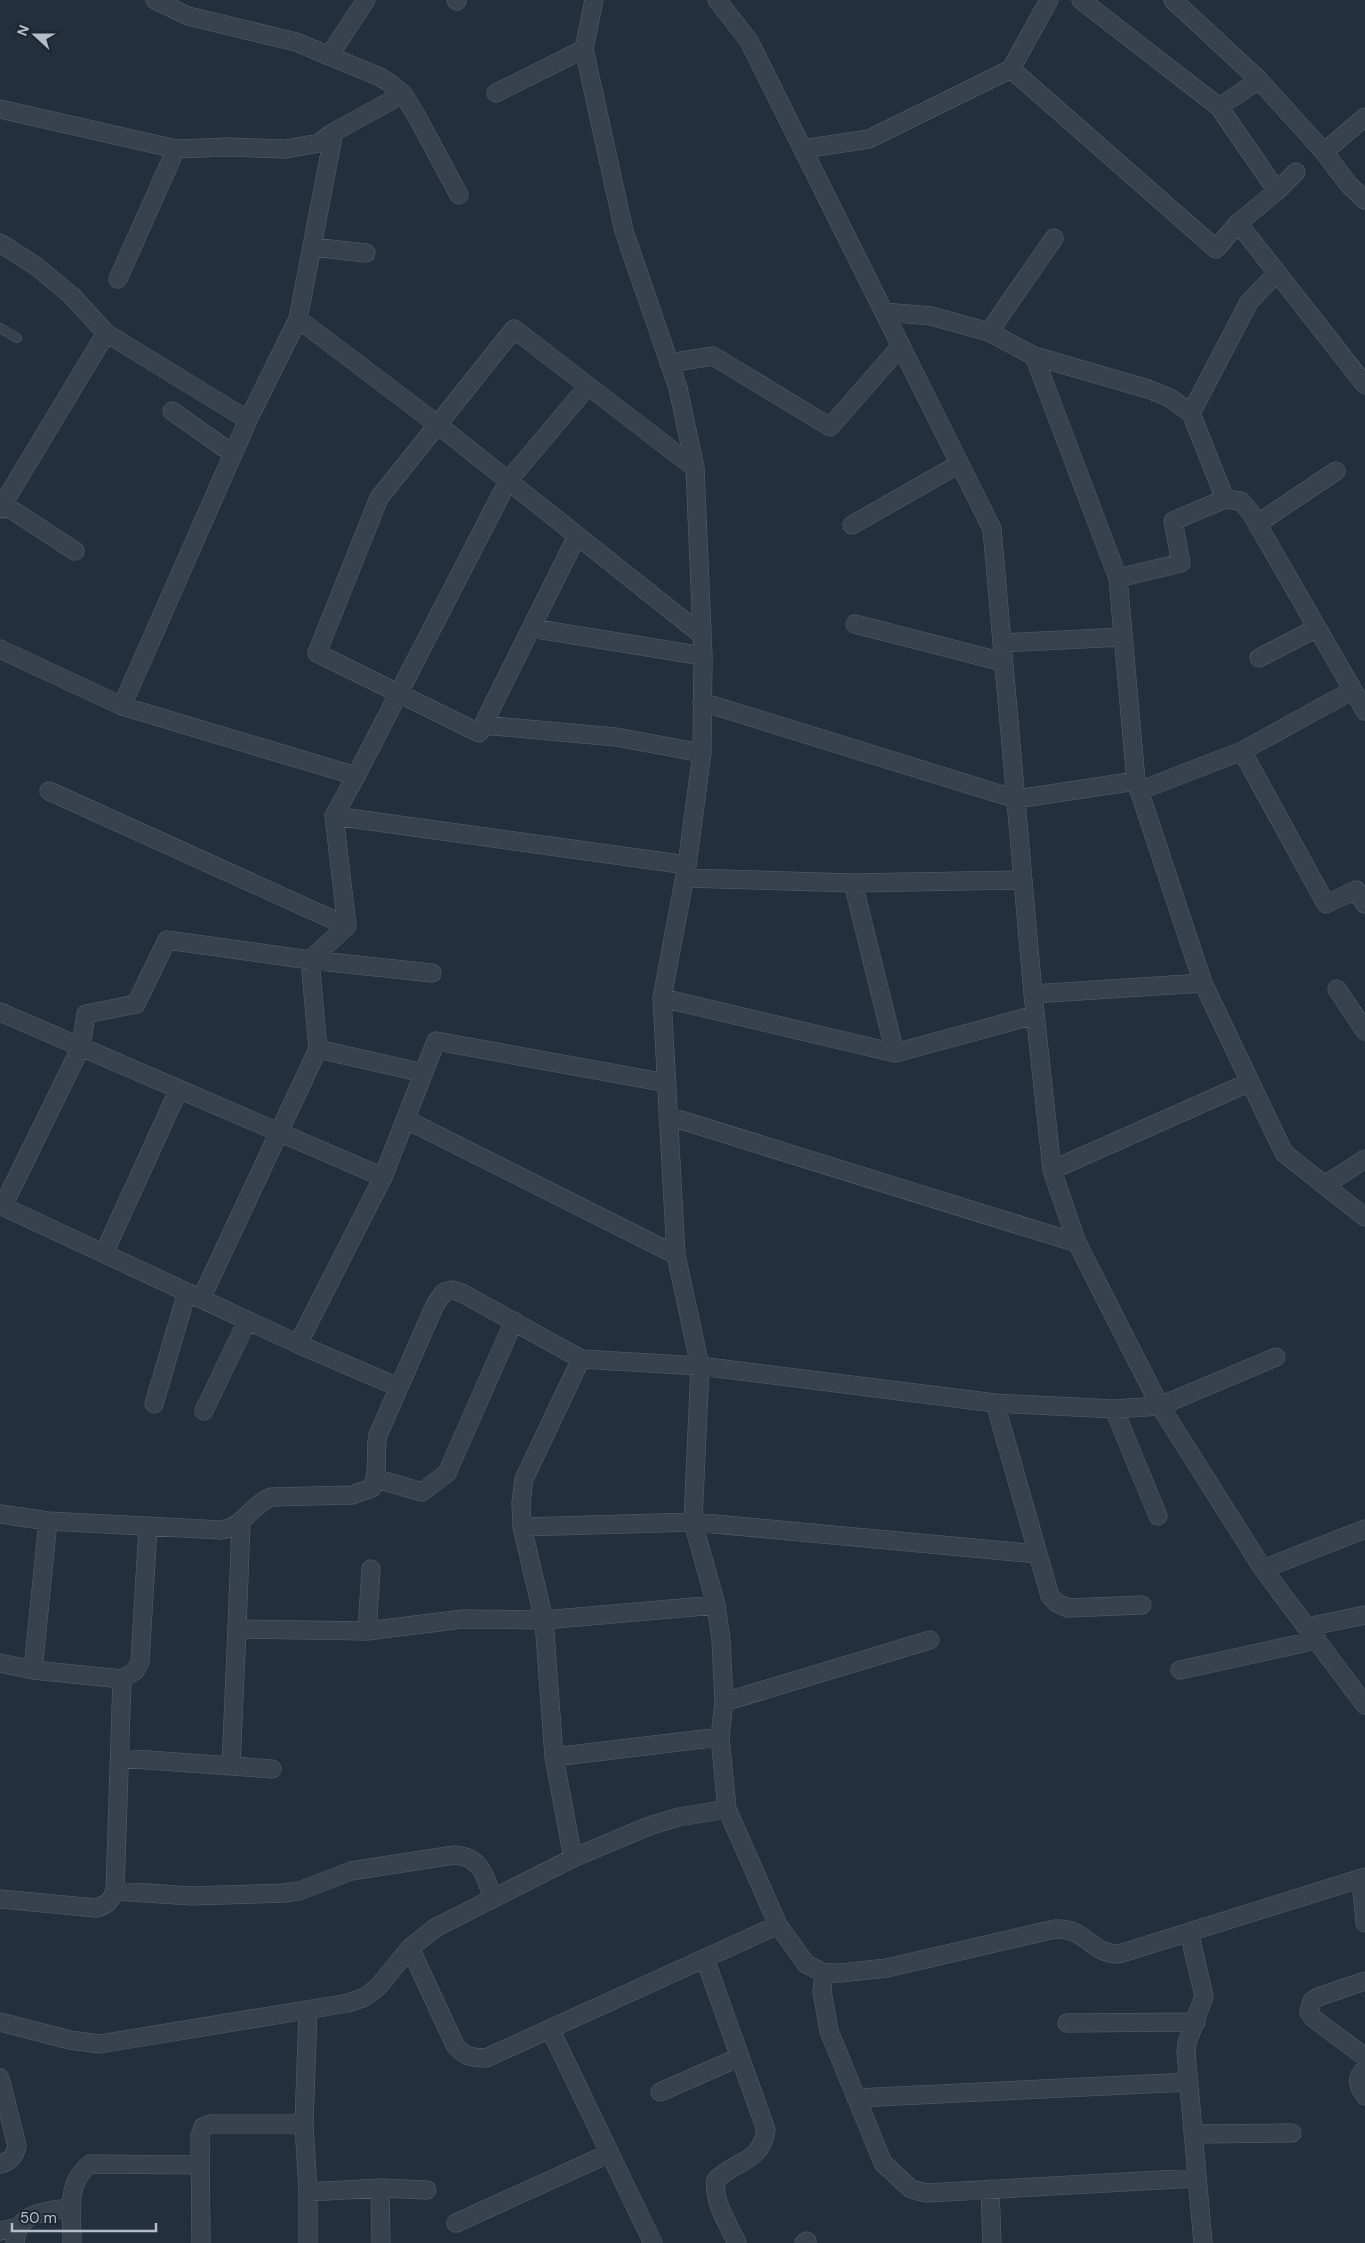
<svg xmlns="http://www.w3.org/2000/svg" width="1365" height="2243" viewBox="0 0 1365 2243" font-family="'DM Sans',sans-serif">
  <rect width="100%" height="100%" fill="#242f3e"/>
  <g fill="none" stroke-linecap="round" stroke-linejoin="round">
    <defs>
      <path id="service" d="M0,328L17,338"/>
      <path id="minor" d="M456,0L457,1
        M594,0L584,49L624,231L678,388L695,468L703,656L702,753L687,865L662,998L676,1255L700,1366L693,1522L716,1605L721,1640L724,1702L720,1737L727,1809L778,1925L806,1964L824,1973H840L887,1968L1055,1929C1088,1928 1090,1954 1119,1954L1365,1877
        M717,0L749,41L992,529L1033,994L1052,1170L1077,1243L1160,1406L1263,1569L1365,1705
        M1081,0L1219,107
        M1173,0L1259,80L1324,152L1349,185L1365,200
        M329,56L366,0
        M1011,69L1049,0
        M496,93L584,49
        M403,94L416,115L459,195
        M0,109L176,149L228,147L286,149L319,143L334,132
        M803,149L869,139L1011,69L1216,249L1238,223L1277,191L1219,107L1259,80
        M1324,152L1365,117
        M1277,191L1296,172
        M1238,223L1365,385
        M0,243L36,266L72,296L106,333L248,420
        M312,247L366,253
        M118,279L176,149
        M298,319L437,424L702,635
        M989,332L1054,238
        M1034,356L1148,389L1170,398L1191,413L1225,499L1173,521L1181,563L1118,578
        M669,363L713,356L830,427L901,346
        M172,411L233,454
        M1191,413L1249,302L1277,273
        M1225,499L1241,501L1251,513L1365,711
        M3,504L75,551
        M0,509L106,333
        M1257,524L1336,471
        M852,525L959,464
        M577,536L479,733L317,653L379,498L514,329L695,468
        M855,624L1003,662
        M531,628L703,656
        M1002,643L1123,637
        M0,649L122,706L356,776L334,816L687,865
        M1259,658L1317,628
        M702,702L1016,799L1136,781L1118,578L1034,356L989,332L931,316L884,312
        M122,706L248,420L298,319L334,132L403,94L391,84L380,77L296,42L188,16L155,0
        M483,725L616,737L702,753
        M1242,751L1353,690
        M356,776L508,481L588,386
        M49,791L347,926
        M1139,791L1242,751L1326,904L1356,890L1365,904
        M334,816L347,926L310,960L432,973
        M685,878L853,883
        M1203,983L1284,1153L1365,1217
        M1337,989L1365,1031
        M1033,994L1203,983L1136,781
        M662,998L895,1053L853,883L1023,880
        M0,1012L81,1047L86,1014L136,1004L167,940L310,960L318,1049
        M895,1053L1035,1015
        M668,1116L1077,1243
        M405,1119L676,1255
        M1052,1170L1250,1082
        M1325,1185L1365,1159
        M0,1205L298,1344L383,1177L436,1041L667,1083
        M3,1206L81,1047L383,1177
        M104,1253L179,1089
        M201,1299L318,1049L423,1073
        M298,1344L398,1387
        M154,1404L187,1292
        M1114,1409L1158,1516
        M204,1411L247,1321
        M377,1479L422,1492L447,1473L514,1321
        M0,1514L48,1521L221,1530C246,1526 248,1507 271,1497L352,1495L372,1488C380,1472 374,1452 378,1435L435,1305L444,1292L452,1290L462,1293L581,1359L700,1366L995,1403L1114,1409L1160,1406L1276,1357
        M241,1523L237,1629L367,1631L463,1619L544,1620L716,1605
        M522,1527L693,1522L1038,1554L995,1403
        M1038,1554L1050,1596L1057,1603L1068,1608L1142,1605
        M1263,1569L1365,1529
        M1307,1627L1365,1615
        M367,1631L371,1569
        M0,1663L33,1670L122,1679L135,1671L140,1662L148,1527
        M33,1670L48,1521
        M1180,1670L1317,1640
        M724,1702L930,1640
        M554,1757L720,1737
        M120,1758L272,1769
        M231,1766L237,1629
        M573,1858L649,1826L679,1817L727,1809
        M1361,1879L1365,1923
        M115,1891L192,1896L284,1893L299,1891L351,1871L454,1855C482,1857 485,1876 493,1899
        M0,1899L96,1908C107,1905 111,1901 115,1891L122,1679
        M1189,1932L1204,1996L1187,2043L1186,2052L1203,2243
        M410,1948L455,2045C464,2056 471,2058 486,2058L778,1925
        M705,1959L766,2130C760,2164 737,2159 716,2180C713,2202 728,2224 737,2243
        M824,1973L822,1991L829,2031L883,2163L911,2189L926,2193L1197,2178
        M1365,1981L1318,1997L1312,2001L1309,2012L1313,2018L1365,2057
        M308,2010L304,2124L308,2192V2243
        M0,2022L70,2040L100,2044L348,2003L365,1997L378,1987L410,1948L435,1928L573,1858L554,1757L544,1620L522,1527L521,1503L524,1479L581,1359
        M1067,2023L1196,2022
        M550,2029L653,2243
        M1365,2069C1355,2078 1358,2086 1365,2096
        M0,2078L17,2146C14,2157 11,2161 0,2164
        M660,2092L740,2057
        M856,2098L1189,2082
        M1194,2134L1292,2133
        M380,2188L381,2243
        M990,2189L992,2243
        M308,2192L380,2188L427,2190
        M456,2223L610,2153
        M0,2231L18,2227
        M15,2243C17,2210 47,2212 72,2207
        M72,2243C72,2215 65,2183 90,2164L200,2165
        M201,2243L200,2136L203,2127L210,2124H304
        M804,2243L807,2241"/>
    </defs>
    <use href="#service" stroke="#565f6c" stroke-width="10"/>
    <use href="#minor" stroke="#565f6c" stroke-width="19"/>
    <use href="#service" stroke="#38414e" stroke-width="9"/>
    <use href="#minor" stroke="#38414e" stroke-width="18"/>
  </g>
  <g transform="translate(35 35) rotate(291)" stroke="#1d2633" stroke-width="4" paint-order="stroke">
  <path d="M0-4L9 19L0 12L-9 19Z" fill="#b4bcc9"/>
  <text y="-8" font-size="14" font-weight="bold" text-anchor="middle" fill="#b4bcc9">N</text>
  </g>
  <path d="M12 2223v8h144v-8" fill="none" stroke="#b4bcc9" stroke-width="2.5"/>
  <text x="20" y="2223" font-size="15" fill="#b4bcc9" stroke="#1d2633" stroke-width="4" paint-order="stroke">50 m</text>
</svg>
